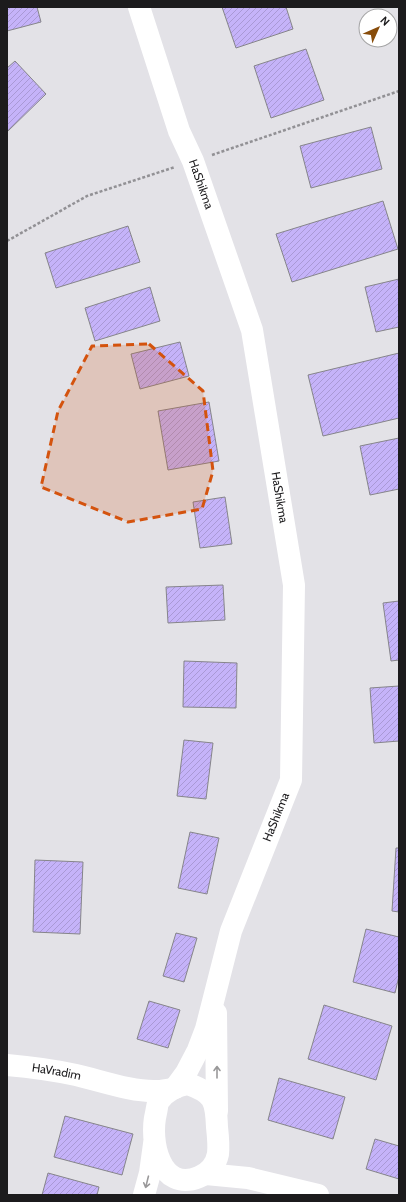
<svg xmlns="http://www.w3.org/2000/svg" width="406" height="1202" viewBox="0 0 406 1202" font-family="Cabin,sans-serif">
  <defs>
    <pattern id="building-hatch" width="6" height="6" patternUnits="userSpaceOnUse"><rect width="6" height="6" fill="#c5b3f9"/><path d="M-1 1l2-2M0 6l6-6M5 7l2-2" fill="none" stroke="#a999d5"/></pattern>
  </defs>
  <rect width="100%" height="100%" fill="#e3e2e7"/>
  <path fill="url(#building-hatch)" stroke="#86858a" d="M7,7H37L41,22L7,31Z
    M222,7H286L293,29L236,48Z
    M306,49L324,100L271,118L254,66Z
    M15,61L46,94L7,132V68Z
    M371,127L382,169L311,188L300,146Z
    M383,201L398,249L292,282L276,234Z
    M128,226L140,262L56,288L45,253Z
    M399,279V327L376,332L365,287Z
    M150,287L160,321L95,341L85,308Z
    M180,342L189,376L140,389L131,354Z
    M399,353V418L323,436L308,375Z
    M209,402L219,461L168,470L158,411Z
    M399,438V489L370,495L360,446Z
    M225,497L232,544L200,548L193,502Z
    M223,585L225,620L168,623L166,587Z
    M399,601V660L391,661L383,603Z
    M184,661L237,663L236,708L183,707Z
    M399,686V741L374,743L370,688Z
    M184,740L213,743L206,799L177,796Z
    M190,832L219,838L207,894L178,888Z
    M396,848H399V912L392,911Z
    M35,860L83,862L80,934L33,932Z
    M366,929L399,937V976L395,993L353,982Z
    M176,933L197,938L184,982L163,976Z
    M149,1001L180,1010L168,1048L137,1039Z
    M324,1005L392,1026L376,1080L308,1059Z
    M279,1078L345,1097L333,1139L268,1120Z
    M65,1116L133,1134L122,1175L54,1157Z
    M375,1139L399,1146V1179L366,1169Z
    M48,1173L99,1187L97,1195H42Z"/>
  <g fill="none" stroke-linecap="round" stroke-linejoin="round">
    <path stroke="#929195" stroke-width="2.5" stroke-dasharray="3 2" stroke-linecap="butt" d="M212,155L399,91
      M7,241L87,196L175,167"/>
    <g stroke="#fff" stroke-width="22">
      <path id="s1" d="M139,7L179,131L193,161L252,330L294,585L291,780L231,931L206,1029L198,1050L186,1073L175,1088"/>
      <path d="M216,1013L217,1111"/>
      <path id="s2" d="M7,1065C30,1067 53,1070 76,1075C102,1081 132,1092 157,1091C162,1091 167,1090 172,1089"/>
      <path d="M188,1084C214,1093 216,1101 217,1127C218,1136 219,1145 218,1154C216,1164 209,1173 199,1177C160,1193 149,1141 156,1113C157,1109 157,1104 159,1101C166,1091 177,1086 188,1084Z"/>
      <path d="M206,1174L248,1178L318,1195"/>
      <path d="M144,1195L150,1173L154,1144"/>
    </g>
  </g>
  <defs><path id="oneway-shaft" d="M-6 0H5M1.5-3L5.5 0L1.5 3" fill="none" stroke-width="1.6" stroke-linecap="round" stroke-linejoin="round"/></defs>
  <g stroke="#999899">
    <use href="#oneway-shaft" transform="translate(217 1072) rotate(-90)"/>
    <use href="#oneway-shaft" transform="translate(147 1182) rotate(104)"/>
  </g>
  <path fill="#d4530e" fill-opacity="0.2" stroke="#d4530e" stroke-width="3" stroke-dasharray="8 5" stroke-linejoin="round" d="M149,344L203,391L213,471L202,509L128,522L41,487L58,411L92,346Z"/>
  <g text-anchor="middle" stroke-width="3" stroke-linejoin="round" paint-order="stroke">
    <g font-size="12" fill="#1c1b1d" stroke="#fff">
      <text dy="4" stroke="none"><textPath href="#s1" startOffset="188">HaShikma</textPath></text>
      <text dy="4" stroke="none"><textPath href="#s1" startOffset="512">HaShikma</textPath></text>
      <text transform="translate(276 817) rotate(-68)" y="4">HaShikma</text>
      <text dy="4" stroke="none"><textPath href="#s2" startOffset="50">HaVradim</textPath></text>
    </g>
  </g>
  <rect width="406" height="1202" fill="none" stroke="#1c1b1d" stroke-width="16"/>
  <g transform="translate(378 28) rotate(45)"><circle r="19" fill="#ffffff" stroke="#a4a4a5"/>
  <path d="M0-3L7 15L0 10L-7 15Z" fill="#884c0a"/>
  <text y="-6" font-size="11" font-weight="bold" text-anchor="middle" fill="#1c1b1d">N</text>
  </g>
</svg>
